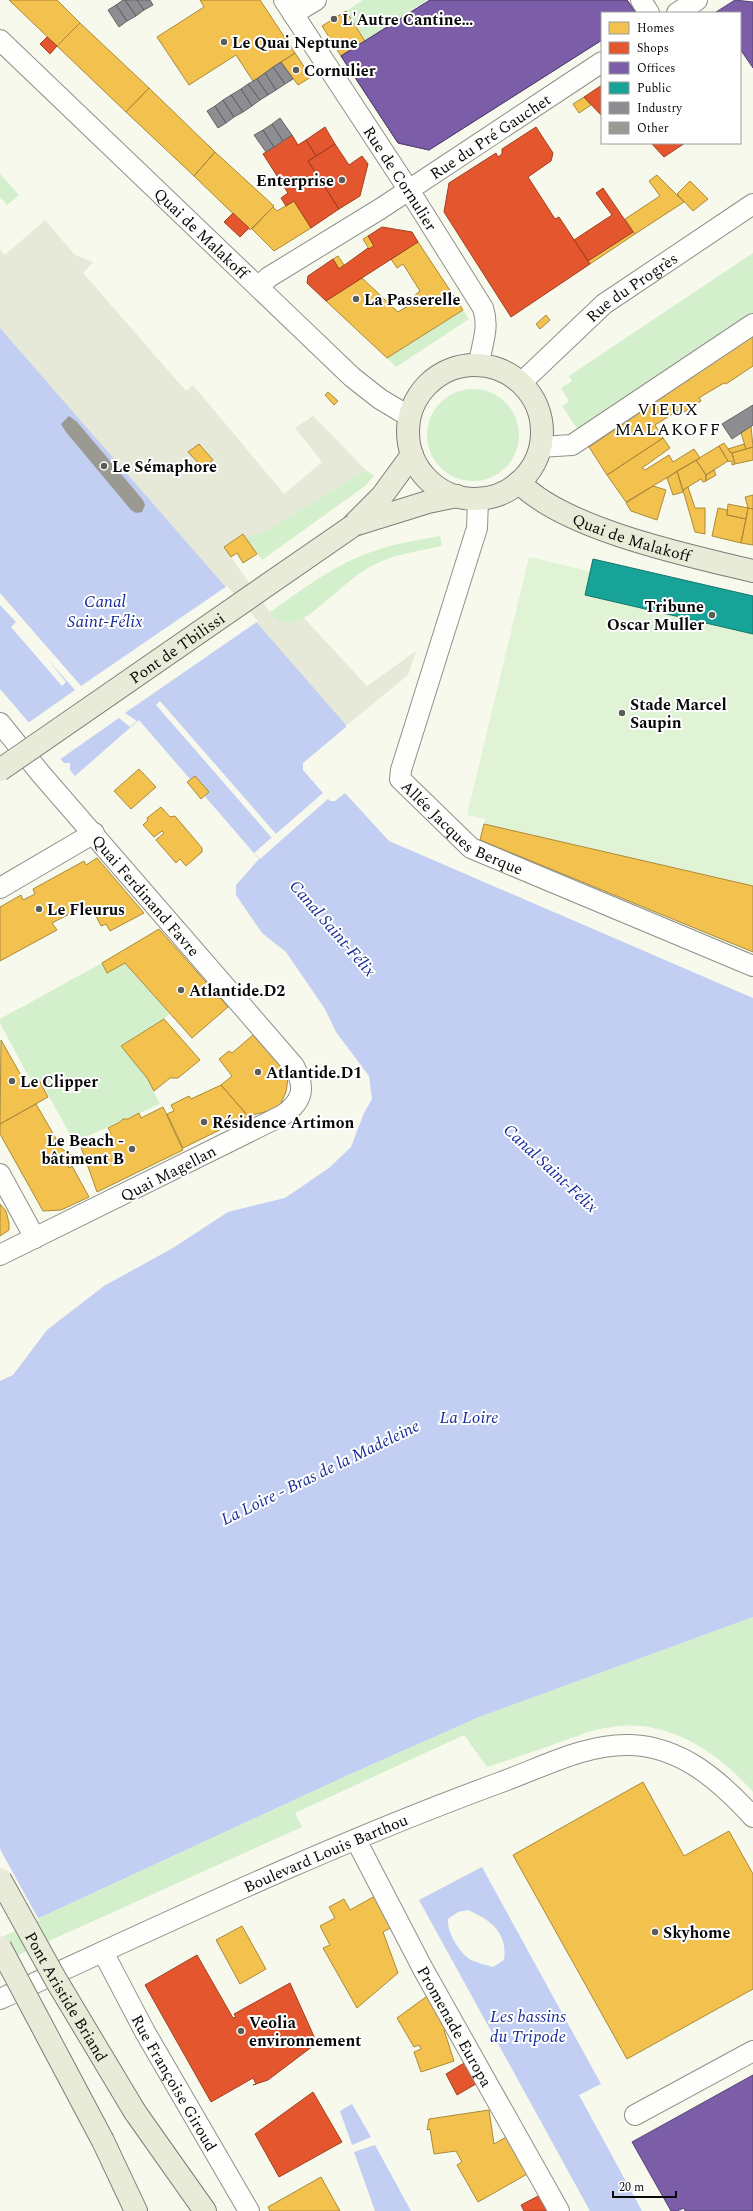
<svg xmlns="http://www.w3.org/2000/svg" width="753" height="2211" viewBox="0 0 753 2211" font-family="Spectral,serif">
  <rect width="100%" height="100%" fill="#f6f9ec"/>
  <path fill="#d4efcc" d="M363,0H427L365,41L346,11Z
    M0,174L19,195L7,205L0,197Z
    M753,253V314L578,430L562,406L569,401L561,388L572,381L569,376Z
    M463,310L469,319L396,367L387,358Z
    M427 435a46 46 0 1 1 92 0a46 46 0 1 1-92 0Z
    M366,470L374,476L365,486L262,560L246,539L257,532L259,535Z
    M440,536L442,546C413,552 383,556 359,574C343,584 309,620 293,623C283,625 276,620 269,613C303,589 335,564 374,551C396,543 418,540 440,536Z
    M102,963L107,973L125,963L170,1013L164,1019L121,1046L147,1078L160,1104L74,1142L40,1080L32,1083L0,1023V1019Z
    M753,1617V1792C719,1753 668,1718 612,1727C594,1729 577,1736 560,1742C536,1751 512,1759 487,1767L464,1735L295,1813L302,1827L0,1963V1936L346,1776L479,1717Z"/>
  <path fill="#e0f3d5" d="M529,557L753,610V886L484,824L485,819L467,815Z"/>
  <path fill="#e6e9d8" d="M45,220L75,255L93,262L83,273L186,391L193,385L284,494L322,462L295,428L313,416L366,470L259,535L256,533L246,539L242,534L224,547L274,618L287,623H294L304,618L367,686L416,651L408,675L346,726L0,328V250L5,255Z"/>
  <path fill="#c2cef2" fill-rule="evenodd" d="M0,328L345,724L346,727L303,763V770L330,801H335L345,793L389,841L753,998V1617L479,1717L346,1776L0,1936V1381L13,1375L47,1330L104,1286L173,1248L228,1212L285,1198L329,1168L351,1147L364,1113L372,1099L369,1076L336,1032L325,1009L286,952L262,933L236,895V885L259,859L139,720L75,776L70,770V763H64L0,689ZM160,701L276,834L272,838L156,705Z
    M482,1867L601,2084L579,2095L642,2211H590L419,1900ZM468,1910C491,1920 508,1933 504,1960L493,1967C487,1965 477,1963 471,1960C459,1952 447,1933 448,1919L458,1912Z
    M352,2104L371,2137L352,2145L340,2111Z
    M375,2145L411,2211H375L354,2152Z"/>
  <path fill="#f6f9ec" d="M227,586L258,621L125,713L137,721L130,727L119,718L59,760L28,723L75,690L48,660L66,682L62,686L11,627L16,622L0,605V593L81,686Z
    M324,792L329,798L260,859L254,853Z
    M0,1849L39,1920L0,1938Z"/>
  <path fill="#f2c14e" stroke="#ac8a39" d="M9,0H57L80,23L57,46Z
    M200,0H260L295,53L253,81L236,55L189,85L157,37L204,7Z
    M346,11L365,41L341,56L322,26Z
    M80,23L149,88L126,112L57,46Z
    M295,53L311,77L298,85L281,62Z
    M149,88L215,152L194,176L126,112Z
    M584,97L591,105L579,113L573,104Z
    M215,152L274,206L250,230L194,176Z
    M657,175L684,202L635,234L625,219L660,196L649,181Z
    M690,181L708,199L693,211L677,194Z
    M294,201L311,228L274,251L252,229L273,207L277,211Z
    M633,232L635,234L590,264L588,261Z
    M368,236L374,246L369,249L363,239Z
    M418,242L463,310L387,358L326,301L362,278L398,312L416,301L414,296L420,291L403,264L397,268L391,259Z
    M338,256L344,265L339,269L333,259Z
    M546,315L550,320L540,329L536,324Z
    M753,336V366L726,384L724,383L702,396L699,398L701,401L684,412L682,408L655,425L663,438L607,475L589,447Z
    M328,392L338,401L334,405L325,395Z
    M751,426L753,447L746,449L741,433Z
    M663,438L670,448L642,468L645,470L669,455L673,462L694,449L700,458L626,502L607,475Z
    M724,443L731,453H732L735,464L732,465V462L728,461L719,446Z
    M199,444L213,460L203,468L188,452Z
    M744,444L746,449L731,453L728,449Z
    M719,446L728,461L706,475L696,460Z
    M753,447V460L735,464L732,453Z
    M696,460L706,475V481L703,482L701,479L683,490L677,471Z
    M714,470L716,475L706,481V475Z
    M677,471L683,492L673,495L667,478Z
    M653,486L666,490L657,520L631,511L626,503Z
    M688,487L695,508H705V534L695,532L683,490Z
    M753,495V509L748,508L745,497Z
    M728,504L748,508L746,519L727,515Z
    M718,508L727,510V515L746,519L741,543L712,536Z
    M748,508L753,509V545L741,543Z
    M243,534L257,554L243,563L237,553L231,557L224,547Z
    M139,769L156,787L131,809L114,791Z
    M195,776L209,792L201,799L187,782Z
    M161,807L170,817L175,816L202,848V852L186,866L180,859L176,863L156,840L164,833L162,831L154,837L143,825L148,820L147,818Z
    M484,824L753,886V952L480,840Z
    M97,858L144,913L110,931L106,924L101,926L92,908L87,910L85,906L52,923L57,930L0,961V907L21,895L23,900L35,894L33,889L84,861L86,865Z
    M159,929L228,1007L192,1038L125,963L107,973L102,963Z
    M164,1019L200,1060L178,1078H170L154,1091L147,1078L121,1046Z
    M253,1035L286,1069L288,1078L286,1092L281,1103L273,1110L248,1116L221,1085L232,1076L219,1059L229,1051L232,1053Z
    M1,1040L27,1086L39,1080L48,1097L0,1124Z
    M221,1085L248,1116L183,1148L167,1114L174,1111L171,1105L189,1096L191,1099Z
    M36,1104L62,1149L73,1156L68,1166L69,1168L72,1166L89,1197L61,1210L43,1211L0,1134V1124Z
    M163,1107L183,1150L97,1192L81,1147L111,1133L108,1128L120,1122L123,1119H128L139,1113L141,1118Z
    M0,1204L6,1211L9,1223V1230L0,1236Z
    M643,1782L684,1856L729,1831L753,1874V1989L627,2059L513,1855Z
    M375,1896L392,1927L383,1932L398,1973L357,2008L323,1948L330,1945L320,1926L335,1918L329,1907L344,1899L350,1910Z
    M242,1926L266,1969L240,1984L216,1940Z
    M430,1994L449,2028L444,2030L454,2061L421,2072L414,2052L421,2049L419,2045L414,2047L397,2018Z
    M489,2110L494,2144L508,2136L529,2173L478,2202L457,2165L462,2162L456,2151L434,2154L430,2129L427,2130L429,2119Z
    M321,2177L340,2211H270L268,2207Z"/>
  <path fill="#e4572e" stroke="#a24023" d="M47,37L57,46L50,54L40,44Z
    M602,85V116L584,97Z
    M325,127L335,144L316,156L306,140Z
    M536,127L553,153L551,161L528,177L555,219L559,217L590,264L511,317L444,212L449,183L496,153L498,157L502,154V149Z
    M292,135L298,145L306,140L316,156L308,161L339,209L311,228L294,201L286,206L281,198L288,193L263,154Z
    M651,143H685L664,157Z
    M335,144L349,165L362,156L368,164L360,196L339,209L308,161Z
    M603,188L633,232L588,261L574,240L612,215L596,193Z
    M233,213L249,228L240,237L224,222Z
    M382,227L412,232L418,242L326,301L307,283L308,276L333,259L339,269L368,248L369,249L374,246L368,236Z
    M197,1955L233,2018L236,2017L234,2014L290,1983L317,2043L268,2080L253,2085L256,2084L253,2078L211,2102L145,1985Z
    M469,2060L481,2081L457,2095L446,2074Z
    M313,2092L342,2142L279,2177L255,2134Z
    M544,2193L554,2211H524L521,2205Z"/>
  <path fill="#7b5ea7" stroke="#594478" d="M430,0H627L636,13H602V40L429,150L398,143L341,56Z
    M430,0H627L636,13H602V40L429,150L398,143L341,56Z
    M735,0L753,2V68L740,49V13L716,12Z
    M753,2075V2211H685L684,2208L677,2211H671L632,2142Z"/>
  <path fill="#17a398" stroke="#13756d" d="M593,559L753,596V634L585,595Z"/>
  <path fill="#8d8d92" stroke="#656569" d="M123,0H125L136,16L127,21L116,5Z
    M125,0H137L144,10L136,16Z
    M137,0H150L153,5L144,10Z
    M116,5L127,21L119,27L108,10Z
    M281,62L293,79L285,84L273,67Z
    M273,67L285,84L276,90L265,73Z
    M265,73L276,90L268,95L257,79Z
    M257,79L268,95L260,100L248,84Z
    M248,84L260,100L252,106L241,89Z
    M241,89L252,106L243,112L231,95Z
    M231,95L243,112L234,117L223,100Z
    M223,100L234,117L226,123L215,106Z
    M215,106L226,123L218,128L207,111Z
    M280,118L292,135L283,141L272,124Z
    M272,124L283,141L274,147L263,130Z
    M263,130L274,147L266,152L254,135Z
    M753,405V425L732,439L722,424Z"/>
  <path fill="#9a9a93" d="M69,416L77,422L143,500L145,505L142,512L136,513L131,510L66,432L61,424Z"/>
  <g fill="none" stroke-linecap="round" stroke-linejoin="round">
    <defs>
      <g id="minor">
        <path id="s1" d="M284,0L414,198L483,308C490,329 481,345 479,365"/>
        <path d="M641,0L649,13"/>
        <path d="M677,13L697,0"/>
        <path d="M293,14L316,0"/>
        <path id="s2" d="M0,40L352,377L380,399L410,417"/>
        <path id="s3" d="M258,287L269,277L380,209L602,62"/>
        <path id="s4" d="M521,383L604,304L753,204"/>
        <path d="M540,447L572,445L753,324"/>
        <path id="s5" d="M478,499L477,528L401,770L400,779L471,848L753,966"/>
        <path id="s6" d="M0,723L41,774L294,1066C306,1088 303,1101 283,1115L0,1255"/>
        <path d="M0,888L94,833"/>
        <path d="M0,1174L35,1238"/>
        <path id="s7" d="M356,1840L423,1969L559,2211"/>
        <path id="s8" d="M103,1952L145,2032L249,2211"/>
        <path id="s9" d="M0,1999C164,1924 327,1846 496,1784C539,1769 585,1743 631,1745C682,1747 720,1781 753,1817"/>
        <path d="M635,2115L753,2051"/>
      </g>
      <g id="major">
        <circle cx="475" cy="432" r="67"/>
        <path id="s10" d="M519,482C563,529 690,556 753,571"/>
        <path d="M355,523L382,496L412,455"/>
        <path d="M354,525L428,502L457,496"/>
        <path d="M135,2112L205,2211"/>
        <path d="M103,2141L136,2211"/>
      </g>
    </defs>
    <use href="#minor" stroke="#90918b" stroke-width="22"/>
    <use href="#major" stroke="#7d7e78" stroke-width="24"/>
    <use href="#minor" stroke="#fefefc" stroke-width="20"/>
    <use href="#major" stroke="#e8ebd7" stroke-width="22"/>
    <defs>
      <g id="major-bridge">
        <path id="s11" d="M0,770L354,525"/>
        <path id="s12" d="M0,1879L56,1980L135,2112"/>
        <path d="M0,1947L103,2141"/>
      </g>
    </defs>
    <use href="#major-bridge" stroke="#7d7e78" stroke-width="24" stroke-linecap="butt"/>
    <use href="#major-bridge" stroke="#e8ebd7" stroke-width="22"/>
  </g>
  <g fill="#5c5d58" stroke="#fff" stroke-width="1.5">
    <circle cx="334" cy="19" r="4"/>
    <circle cx="224" cy="42" r="4"/>
    <circle cx="296" cy="70" r="4"/>
    <circle cx="342" cy="180" r="4"/>
    <circle cx="356" cy="299" r="4"/>
    <circle cx="104" cy="466" r="4"/>
    <circle cx="712" cy="615" r="4"/>
    <circle cx="622" cy="713" r="4"/>
    <circle cx="39" cy="909" r="4"/>
    <circle cx="181" cy="990" r="4"/>
    <circle cx="258" cy="1072" r="4"/>
    <circle cx="12" cy="1081" r="4"/>
    <circle cx="204" cy="1122" r="4"/>
    <circle cx="132" cy="1149" r="4"/>
    <circle cx="655" cy="1932" r="4"/>
    <circle cx="241" cy="2031" r="4"/>
  </g>
  <g text-anchor="middle" stroke-width="4" stroke-linejoin="round" paint-order="stroke">
    <g font-size="16" font-weight="bold" fill="#090909" stroke="#fff" text-anchor="start">
      <text x="342" y="25">L'Autre Cantine…</text>
      <text x="232" y="48">Le Quai Neptune</text>
      <text x="304" y="76">Cornulier</text>
      <text x="334" y="186" text-anchor="end">Enterprise</text>
      <text x="364" y="305">La Passerelle</text>
      <text x="112" y="472">Le Sémaphore</text>
      <text x="704" y="612" text-anchor="end">Tribune<tspan x="704" dy="18">Oscar Muller</tspan></text>
      <text x="630" y="710">Stade Marcel<tspan x="630" dy="18">Saupin</tspan></text>
      <text x="47" y="915">Le Fleurus</text>
      <text x="189" y="996">Atlantide.D2</text>
      <text x="266" y="1078">Atlantide.D1</text>
      <text x="20" y="1087">Le Clipper</text>
      <text x="212" y="1128">Résidence Artimon</text>
      <text x="124" y="1146" text-anchor="end">Le Beach -<tspan x="124" dy="18">bâtiment B</tspan></text>
      <text x="663" y="1938">Skyhome</text>
      <text x="249" y="2028">Veolia<tspan x="249" dy="18">environnement</tspan></text>
    </g>
    <g font-size="16" fill="#090909" stroke="#fff">
      <text dy="6" stroke="none"><textPath href="#s3" startOffset="277">Rue du Pré Gauchet</textPath></text>
      <text dy="6" stroke="none"><textPath href="#s1" startOffset="213">Rue de Cornulier</textPath></text>
      <text dy="6" stroke="none"><textPath href="#s2" startOffset="279">Quai de Malakoff</textPath></text>
      <text dy="6" stroke="none"><textPath href="#s4" startOffset="147">Rue du Progrès</textPath></text>
      <text dy="6" stroke="none"><textPath href="#s10" startOffset="127">Quai de Malakoff</textPath></text>
      <text dy="6" stroke="none"><textPath href="#s11" startOffset="215">Pont de Tbilissi</textPath></text>
      <text dy="6" stroke="none"><textPath href="#s5" startOffset="372">Allée Jacques Berque</textPath></text>
      <text dy="6" stroke="none"><textPath href="#s6" startOffset="226">Quai Ferdinand Favre</textPath></text>
      <text transform="translate(168 1173) rotate(-27)" y="6">Quai Magellan</text>
      <text dy="6" stroke="none"><textPath href="#s9" startOffset="357">Boulevard Louis Barthou</textPath></text>
      <text dy="6" stroke="none"><textPath href="#s12" startOffset="135">Pont Aristide Briand</textPath></text>
      <text dy="6" stroke="none"><textPath href="#s7" startOffset="211">Promenade Europa</textPath></text>
      <text dy="6" stroke="none"><textPath href="#s8" startOffset="149">Rue Françoise Giroud</textPath></text>
    </g>
    <g font-size="17" letter-spacing="1" fill="#090909" stroke="#fff">
      <text x="668" y="415">VIEUX<tspan x="668" dy="20">MALAKOFF</tspan></text>
    </g>
    <g font-size="17" font-style="italic" fill="#162b97" stroke="#fff">
      <text x="105" y="607">Canal<tspan x="105" dy="20">Saint-Félix</tspan></text>
      <text transform="translate(333 928) rotate(49)" y="6">Canal Saint-Félix</text>
      <text transform="translate(551 1168) rotate(43)" y="6">Canal Saint-Félix</text>
      <text x="469" y="1423">La Loire</text>
      <text transform="translate(320 1472) rotate(-26)" y="6">La Loire - Bras de la Madeleine</text>
      <text x="528" y="2022">Les bassins<tspan x="528" dy="20">du Tripode</tspan></text>
    </g>
  </g>
  <rect x="601" y="12" width="140" height="132" fill="#ffffff" stroke="#9d9d9d"/>
  <rect x="609" y="22" width="20" height="12" fill="#f2c14e" stroke="#9d9d9d"/>
  <text x="637" y="32" font-size="12" fill="#090909">Homes</text>
  <rect x="609" y="42" width="20" height="12" fill="#e4572e" stroke="#9d9d9d"/>
  <text x="637" y="52" font-size="12" fill="#090909">Shops</text>
  <rect x="609" y="62" width="20" height="12" fill="#7b5ea7" stroke="#9d9d9d"/>
  <text x="637" y="72" font-size="12" fill="#090909">Offices</text>
  <rect x="609" y="82" width="20" height="12" fill="#17a398" stroke="#9d9d9d"/>
  <text x="637" y="92" font-size="12" fill="#090909">Public</text>
  <rect x="609" y="102" width="20" height="12" fill="#8d8d92" stroke="#9d9d9d"/>
  <text x="637" y="112" font-size="12" fill="#090909">Industry</text>
  <rect x="609" y="122" width="20" height="12" fill="#9a9a93" stroke="#9d9d9d"/>
  <text x="637" y="132" font-size="12" fill="#090909">Other</text>
  <path d="M613 2191v6h63v-6" fill="none" stroke="#090909" stroke-width="2"/>
  <text x="619" y="2191" font-size="12" fill="#090909" stroke="#ffffff" stroke-width="3" paint-order="stroke">20 m</text>
</svg>
